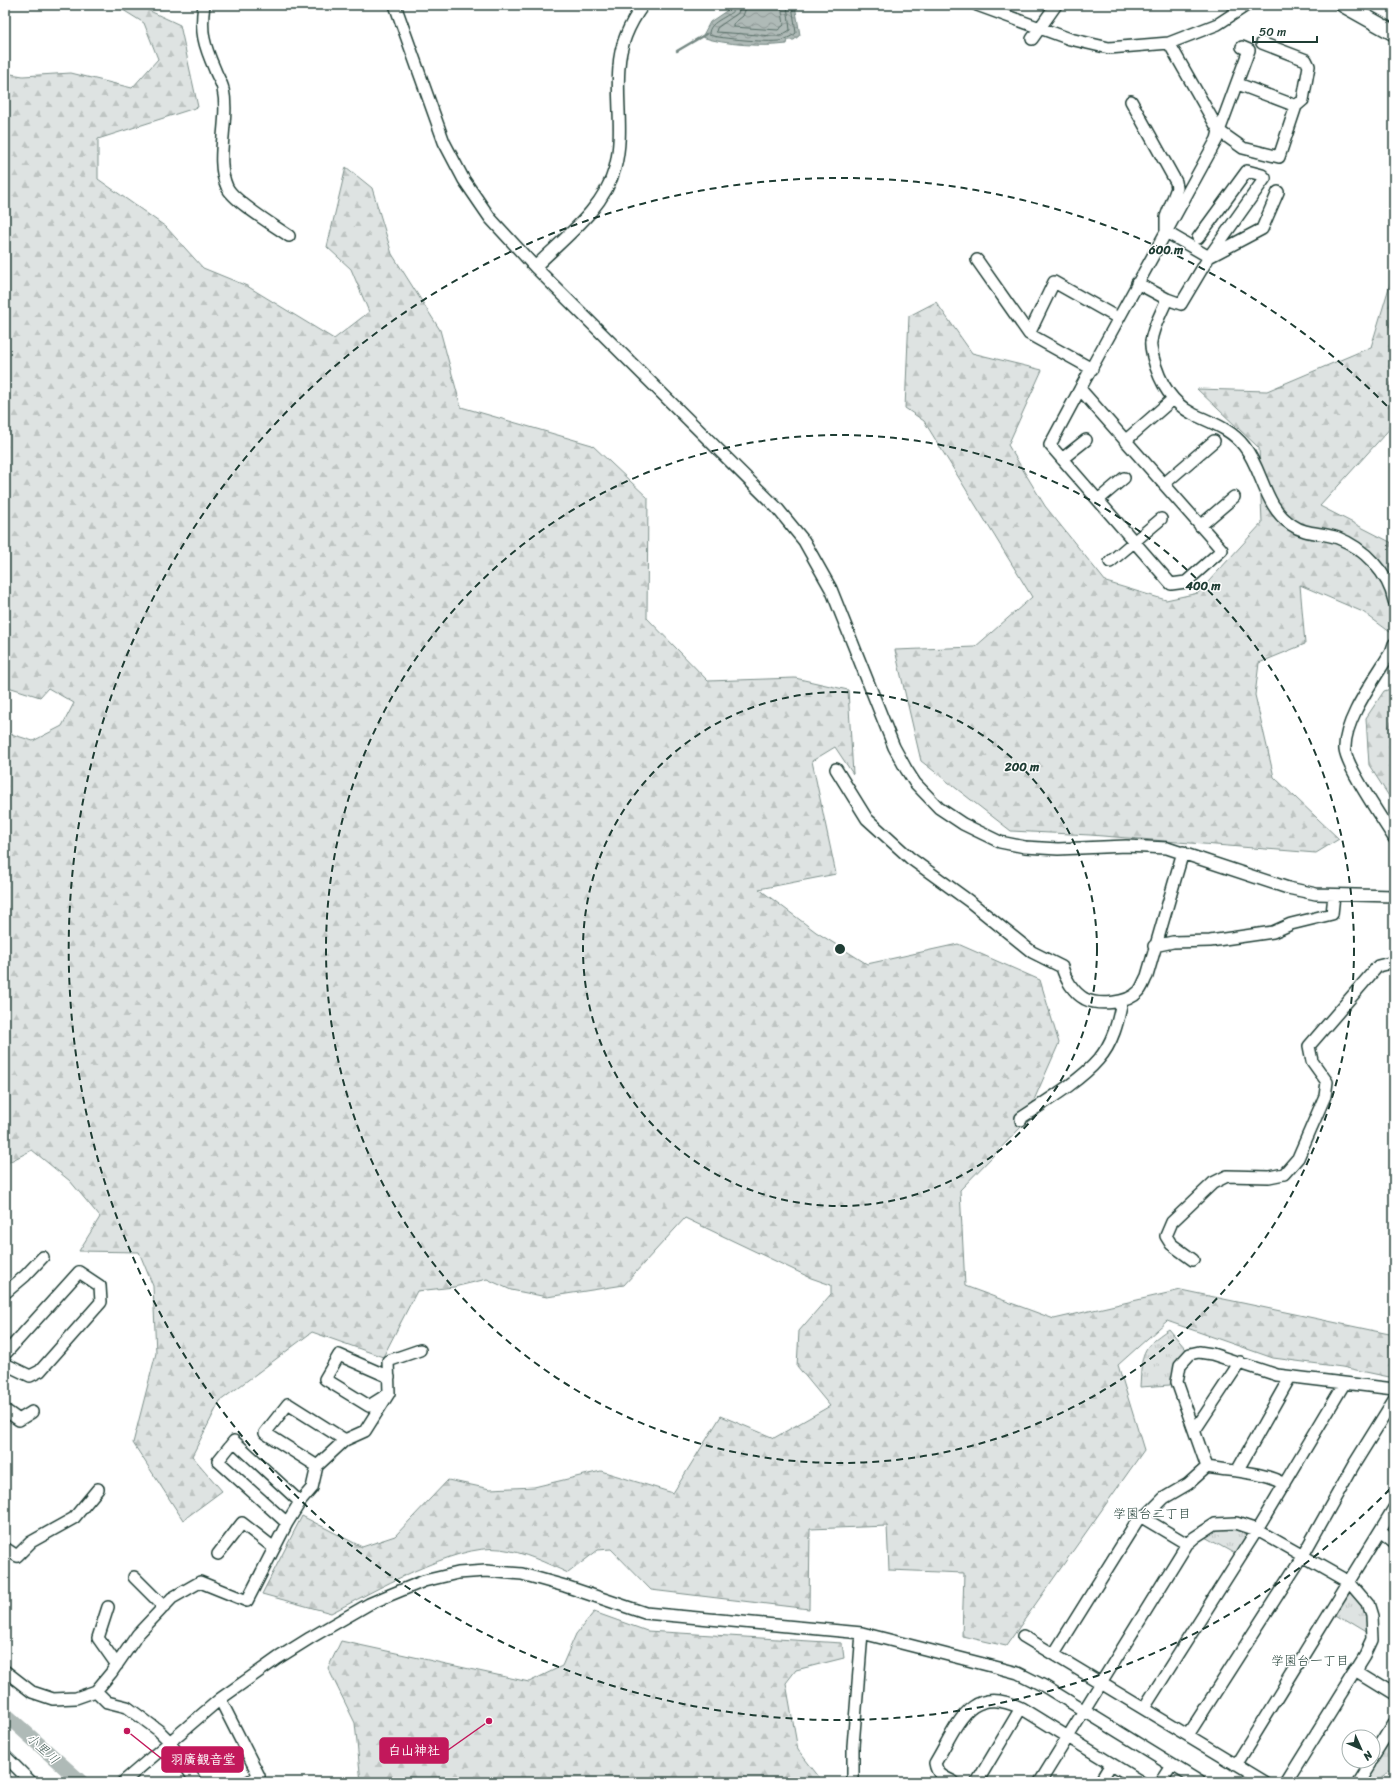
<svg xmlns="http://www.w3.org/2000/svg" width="1399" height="1787" viewBox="0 0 1399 1787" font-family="Sriracha,'Klee One',sans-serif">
  <defs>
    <pattern id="grass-tufts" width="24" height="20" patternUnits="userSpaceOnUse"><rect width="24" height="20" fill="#dee3e2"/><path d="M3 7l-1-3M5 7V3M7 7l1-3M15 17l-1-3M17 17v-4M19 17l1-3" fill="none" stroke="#bec4c2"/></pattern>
    <pattern id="forest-firs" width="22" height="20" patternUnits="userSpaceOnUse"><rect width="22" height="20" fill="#dee3e2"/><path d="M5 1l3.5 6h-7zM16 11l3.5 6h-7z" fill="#bec4c2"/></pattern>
    <pattern id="water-waves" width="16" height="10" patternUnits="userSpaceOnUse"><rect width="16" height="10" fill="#afbab7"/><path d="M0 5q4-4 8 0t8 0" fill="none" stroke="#8e9896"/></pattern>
  </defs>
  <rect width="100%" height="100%" fill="#fff"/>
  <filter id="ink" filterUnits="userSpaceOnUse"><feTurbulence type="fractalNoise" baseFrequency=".025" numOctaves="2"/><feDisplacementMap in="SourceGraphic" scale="8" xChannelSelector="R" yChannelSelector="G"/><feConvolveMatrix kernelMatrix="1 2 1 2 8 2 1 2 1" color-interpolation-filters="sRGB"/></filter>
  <g filter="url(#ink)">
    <path fill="url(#grass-tufts)" stroke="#7e908b" d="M1169,1329L1190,1354C1177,1363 1173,1370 1170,1385L1140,1387C1142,1354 1140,1348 1169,1329Z
      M1232,1527L1252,1532L1237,1555L1203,1536L1216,1529Z
      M1348,1590C1364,1606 1365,1613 1369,1635L1334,1614Z
      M1394,1737V1766L1377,1780L1369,1775Z"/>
    <path fill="url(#forest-firs)" stroke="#7e908b" d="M115,5H137L180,25L198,107L98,139V179L166,227L203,268L247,286L334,339L369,312L351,269L327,247L346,167L372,188L392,254L440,330L461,407L592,445L648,498L647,618L708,681L795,678L848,690L853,774L835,747L812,761L836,874L759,889L816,932L867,964L958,944L1040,980L1059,1043L1023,1125L960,1190L965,1286L1054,1319L1181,1290L1394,1335V1378L1342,1367L1273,1358L1167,1321L1118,1365L1144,1450L1006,1646L962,1636L964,1573L889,1570L887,1526L810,1529L809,1609L651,1590L611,1549L598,1550L568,1573C546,1563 524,1552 500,1549C456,1543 371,1593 331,1613L262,1594L302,1516L362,1547L395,1536L448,1480L490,1489L534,1487L601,1471L673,1493L721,1416L774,1438L830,1406L797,1366L799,1331L831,1294V1285L811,1278L685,1218L624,1285L547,1297L511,1290L487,1279L454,1287L417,1291L383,1357L312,1332L220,1401L192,1456L222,1491L183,1520L133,1443L156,1353L153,1286L139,1252L79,1251L100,1217L70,1181L32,1150L5,1164V732L33,741L62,726L74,703L48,688L40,697L5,686V73L23,76L71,73L132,88L158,59L144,23Z
      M1394,271V424L1320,506L1394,544V635L1363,612L1300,585L1305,644L1259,663L1255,695L1274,777L1339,839L1316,853L1090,835L1011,831L921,761L895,650L975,647L1032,597L924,421L905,408L909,316L936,302L972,353L1042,370L1008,445L1045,506L1106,582L1166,600L1198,593L1262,523L1259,448L1197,389L1267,391L1371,347Z
      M1394,688V804L1369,765L1366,718L1384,691Z
      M594,1612L647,1631L842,1643L844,1658L796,1670L786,1683L798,1750L823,1782H361L355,1723L328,1668L341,1641L529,1682L562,1666L576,1634Z"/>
    <path fill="url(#water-waves)" stroke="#758883" d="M735,5H795L800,35L794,40H788L787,44C764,47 724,45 702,37L710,22Z"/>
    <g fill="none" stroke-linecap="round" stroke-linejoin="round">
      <path stroke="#596f68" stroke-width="1" d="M736,5C734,18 708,19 709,35C716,38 776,44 783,40C786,39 794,35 796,33L792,5
        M741,5L738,13L717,28L716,32L773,36H780L790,30L787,5
        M747,5L743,16L733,24V27L778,30L784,25L781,5"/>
      <path stroke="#758883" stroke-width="2.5" d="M677,51L706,34"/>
      <path stroke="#afbab7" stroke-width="15" d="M5,1714L81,1782"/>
      <defs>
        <path id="minor" d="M204,5C200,32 204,45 215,70C217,76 222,83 223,89C230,120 214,159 227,187C233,201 275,226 289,236
          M395,5L444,142L464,180L490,218L535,267L777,508L804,541L831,589L894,747L906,769L915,783L939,808L963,824L1000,842L1025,847L1058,849L1126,846L1167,848L1288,888L1316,894L1394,896
          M977,5L1070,39L1109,48L1169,43L1218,24L1247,5
          M1032,39L1056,5
          M1242,47L1249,50L1219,131L1243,148L1279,157L1296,106L1303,100L1309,66L1306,60L1262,43
          M1238,84L1296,106
          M1131,101L1176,182L1177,188L1166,217V232L1209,257L1262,229L1278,192
          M977,260L1029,334L1092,369
          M535,267C564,238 604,209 615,168C624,134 616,101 619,67C620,45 630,23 643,5
          M1137,283L1167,299C1162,312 1152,328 1151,342C1150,346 1152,352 1153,357C1159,381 1170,402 1193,414C1212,423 1231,429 1244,446C1263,470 1264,507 1292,525C1306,535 1322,532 1338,538C1364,548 1389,574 1394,601
          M1167,299L1181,304L1209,257L1265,178L1262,175L1247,171L1198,238
          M1029,334L1054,282L1118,318
          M1080,389L1050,445L1171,584L1186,582L1222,550L1080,389L1217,139L1219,131L1169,43
          M1125,441L1173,399
          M1062,459L1086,440
          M1164,484L1214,441
          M1098,500L1124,478
          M1200,526L1234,497
          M1110,562L1161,519
          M1394,644L1392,650C1377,676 1343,720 1345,750C1347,768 1383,820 1394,838
          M836,769L867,819L910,858L969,901L1032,952L1062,967C1065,979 1074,993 1085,999C1099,1006 1128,1003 1138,992C1142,989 1144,981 1147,976L1183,852
          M1154,946L1173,942L1210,941L1273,932L1291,924L1332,914L1334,895
          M1021,1120V1118C1045,1102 1080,1081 1098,1060C1113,1043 1118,1022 1122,1001
          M1193,1260L1171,1244L1166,1236L1172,1222L1213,1183L1227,1176L1269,1177L1284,1174L1298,1158L1325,1096L1327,1082L1312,1061L1309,1046L1378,966L1394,962
          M5,1293L25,1276L43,1257
          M5,1354L79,1272L100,1286L101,1302L40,1371L30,1376L5,1364
          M385,1396L369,1406L325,1379L339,1355L389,1377
          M5,1410L19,1420L32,1412
          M1195,1430L1240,1362
          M317,1466L265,1433L288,1404L345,1440
          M1207,1467L1177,1382L1180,1365L1190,1354L1199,1352L1212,1354L1277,1375L1394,1389
          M1237,1471L1290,1377
          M1140,1516L1187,1544
          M287,1523L218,1461L234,1441L300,1502
          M1381,1532L1394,1542
          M5,1548L17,1556L31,1542L74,1518L98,1489
          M218,1554L242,1523L274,1548
          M134,1577L164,1607
          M108,1607L98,1638L117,1665
          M1023,1636L1265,1782
          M1054,1654L1140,1516H1146L1164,1498L1188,1484L1207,1467C1234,1472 1261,1471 1285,1484
          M1355,1670L1394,1694
          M5,1671L32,1692L53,1699L76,1698L96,1691L111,1673L138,1634L172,1598L200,1582L247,1601L287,1523L300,1502L312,1488L317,1466L345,1440L365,1431L389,1393L388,1361L420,1350
          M96,1691L107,1702L127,1707L158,1730L169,1741L196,1782
          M220,1699L259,1776L248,1782
          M1144,1708L1257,1530L1344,1384
          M1188,1735L1302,1557L1353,1466L1394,1400
          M5,1756L31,1782
          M1373,1758L1394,1724
          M1236,1765L1394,1508
          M123,1782L220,1699L278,1658L310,1638L369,1604L390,1595L424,1581L458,1573L486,1571L522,1574L565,1586L645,1613L862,1633L1003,1669L1018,1673L1044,1686L1200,1782
          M853,1782V1746L862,1633
          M954,1782C944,1777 937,1775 935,1763C958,1725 969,1683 1021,1708L1141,1782
          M977,1782L1021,1708
          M1040,1782L1187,1544L1195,1537L1215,1524L1236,1523L1257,1530L1349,1582L1367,1603L1371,1616L1372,1640L1365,1655L1286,1782
          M1100,1782L1111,1764
          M1161,1782L1172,1765
          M1358,1782L1371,1761"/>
        <path id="major" d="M1344,5L1394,33"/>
      </defs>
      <use href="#minor" stroke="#1f3d34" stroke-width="14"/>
      <use href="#major" stroke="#1f3d34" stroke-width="18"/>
      <use href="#minor" stroke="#fff" stroke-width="11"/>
      <use href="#major" stroke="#fff" stroke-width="15"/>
    </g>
  </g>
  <g fill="none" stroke="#1f3d34" stroke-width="2" stroke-dasharray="7 5">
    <circle cx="840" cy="949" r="257"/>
    <circle cx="840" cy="949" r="514"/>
    <path d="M1390 1489A771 771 0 1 1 1390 409"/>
  </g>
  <g text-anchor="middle" stroke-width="3" stroke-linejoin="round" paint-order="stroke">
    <g font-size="13" fill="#1f3d34" stroke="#fff">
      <text x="1152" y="1518">学園台二丁目</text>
      <text x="1310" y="1665">学園台一丁目</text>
    </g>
    <g font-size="13" font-style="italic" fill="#4a625b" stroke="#fff">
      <text transform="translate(43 1748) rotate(42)" y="5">小里川</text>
    </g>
  </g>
  <circle cx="840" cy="949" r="6" fill="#1f3d34" stroke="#fff" stroke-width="2"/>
  <g font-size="12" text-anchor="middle" font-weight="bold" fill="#1f3d34" stroke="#fff" stroke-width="3" stroke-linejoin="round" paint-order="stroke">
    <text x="1166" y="254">600 m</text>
    <text x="1203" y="590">400 m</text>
    <text x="1022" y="771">200 m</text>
  </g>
  <path fill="none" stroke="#c2185b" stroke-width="1.5" d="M489 1721L448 1750M127 1731L162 1759"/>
  <g fill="#c2185b" stroke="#fff" stroke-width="1.5">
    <circle cx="489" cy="1721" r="4"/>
    <circle cx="127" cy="1731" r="4"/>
  </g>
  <g fill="#c2185b" stroke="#c2185b" stroke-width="1.5">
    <rect x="380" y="1738" width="68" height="25" rx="4"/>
    <rect x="162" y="1747" width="81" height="25" rx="4"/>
  </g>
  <g font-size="13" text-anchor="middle" font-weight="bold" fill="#fff">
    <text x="414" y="1755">白山神社</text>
    <text x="203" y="1764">羽廣観音堂</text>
  </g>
  <rect width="1399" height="1787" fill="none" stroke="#fff" stroke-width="20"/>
  <rect x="10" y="10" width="1379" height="1767" fill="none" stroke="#1f3d34" stroke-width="1.5" filter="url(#ink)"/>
  <g transform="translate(1361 1749) rotate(135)"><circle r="19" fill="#ffffff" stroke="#a5b1ae"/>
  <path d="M0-3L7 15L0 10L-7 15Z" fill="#1f3d34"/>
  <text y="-6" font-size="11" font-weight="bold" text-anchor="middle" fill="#1f3d34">N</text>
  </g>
  <path d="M1253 36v6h64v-6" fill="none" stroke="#1f3d34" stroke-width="2"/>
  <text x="1259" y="36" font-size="12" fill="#1f3d34" stroke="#ffffff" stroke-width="3" paint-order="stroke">50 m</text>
</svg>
